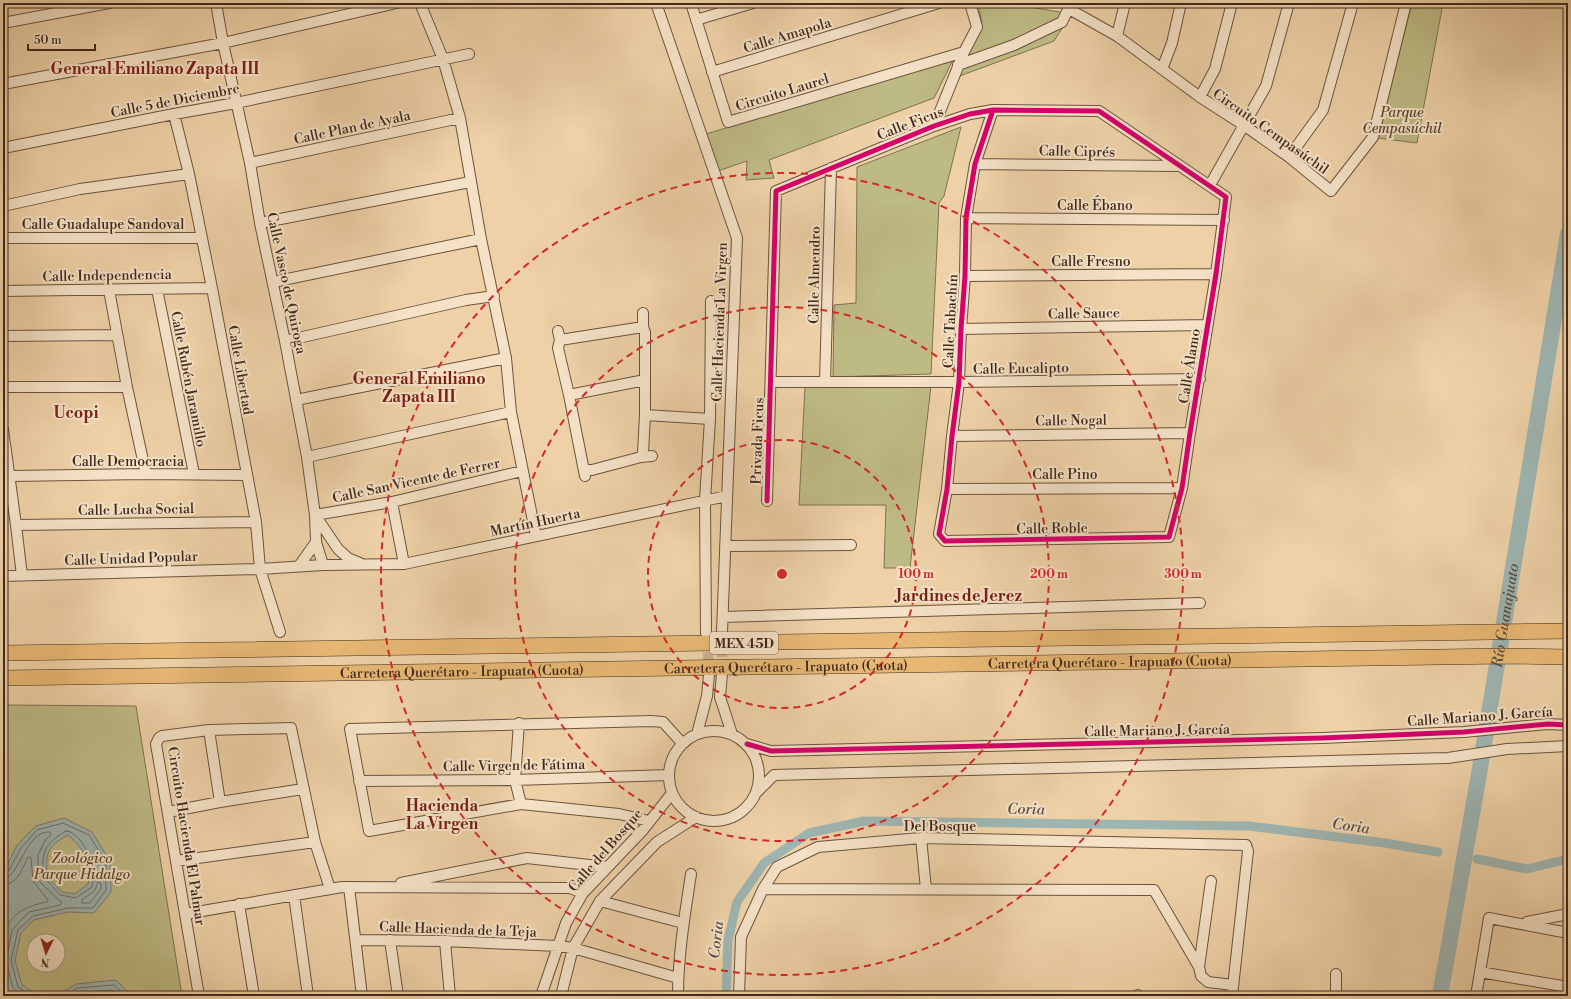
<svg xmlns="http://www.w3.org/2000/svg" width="1571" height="999" viewBox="0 0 1571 999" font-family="'Libre Bodoni',serif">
  <rect width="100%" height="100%" fill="#eed1a7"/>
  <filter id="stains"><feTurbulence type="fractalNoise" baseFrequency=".005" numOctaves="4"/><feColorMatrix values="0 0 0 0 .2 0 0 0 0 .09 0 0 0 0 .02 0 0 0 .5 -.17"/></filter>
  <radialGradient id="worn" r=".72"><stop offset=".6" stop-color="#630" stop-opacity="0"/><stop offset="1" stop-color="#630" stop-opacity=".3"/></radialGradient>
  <path fill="#beba84" stroke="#7f7250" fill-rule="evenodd" d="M984,3H1031L1030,7L1071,14L1054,41L957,77L982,23L978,5Z
    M1412,3H1443L1417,143L1378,138Z
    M953,60L934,98L769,160L774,178L746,180L747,161L718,171L706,134Z
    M961,127L944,196L939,203L931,374L833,377L834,305L856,303L857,167Z
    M931,386L910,568H884L886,505H799L805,387Z
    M3,705L136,706L182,996H3ZM34,941H58V965H34Z"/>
  <path fill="#9eb5b2" stroke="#787d76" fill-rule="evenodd" d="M64,818L92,832L110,861L111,892L94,913L68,912L34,920L21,933L15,960L22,985L39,996H3L4,872L17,845L36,826ZM68,835C85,851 92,860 88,884L75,894L62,892L47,876C46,853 46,847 68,835Z
    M116,980L132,996H57L76,984Z"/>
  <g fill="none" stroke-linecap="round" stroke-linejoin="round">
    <path stroke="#6f6f67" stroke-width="1" d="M66,831C79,831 91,857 94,868C95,873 93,881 92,887L76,898L60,895L43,876C42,851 44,844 66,831Z
      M3,874L8,872L21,848L37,830L63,823L89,835L106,862V890L93,908H68L33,916L18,930L11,960L18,987L31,996
      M3,879C20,878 25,830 50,832L51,835L46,839L38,855V877L40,882L62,903L60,905L29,912L12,930L6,961L13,988L22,996
      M98,882L101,883V889L90,903H82V900L95,890Z
      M3,885C18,884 22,869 28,857H30L31,858L33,881L48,900L47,902C32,905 16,910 7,926C4,931 4,938 3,944
      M65,996L77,988L114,985L126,996
      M74,996L79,993L112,990L119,996"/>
    <path stroke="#9eb5b2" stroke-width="9" d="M1477,859L1527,869L1568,859
      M726,996L728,940L737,902L764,863L809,833L864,821L1249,826L1385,843L1438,852"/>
    <path stroke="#9eb5b2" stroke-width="16" id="s1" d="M1440,996L1479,774L1568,234"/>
    <path stroke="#cbaf8b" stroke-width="10" stroke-dasharray="10 5" stroke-linecap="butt" d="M707,637L709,673
      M722,672V638"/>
    <defs>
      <path id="minor" d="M216,3L223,43L250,163L260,223L285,341L307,457L315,515L338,549L348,558L360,563
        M420,3L443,59L460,118L481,239L506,358L511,412L536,536
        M656,3L737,238L722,632
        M691,3L728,122L964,52
        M1069,9L1117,36L1200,97L1245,126L1289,157L1331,191L1373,137L1406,3
        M696,20L753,3
        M3,23L109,3
        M1117,36L1125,3
        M958,65L1014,45L1062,22L1071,3
        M1162,69L1172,43L1181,3
        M712,72L939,3
        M3,84L223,43L397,3
        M1200,97L1215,69L1232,3
        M174,114L189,174L212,288L256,522L260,569L280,632
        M934,126L964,52L977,27L970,3
        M3,148L174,114L236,103L469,54
        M1289,157L1323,110L1353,3
        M250,163L460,118
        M975,164L1179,166
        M1210,185L1266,86L1289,3
        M3,206L80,189L189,174
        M966,218L1224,220
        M260,223L470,182
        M3,238H202
        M965,276L1216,274
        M273,282L481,239
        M157,289L194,474
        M109,290L127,387L146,474
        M3,291L212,288
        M961,329L1207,325
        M558,331L560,340L558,348L569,395L585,476
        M3,336L117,335
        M560,340L643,327
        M285,341L466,300L494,296
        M771,382H959L1200,379
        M825,382L831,168
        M3,387H127
        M569,395L645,380
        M296,400L506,358
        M645,415L710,419
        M3,429L16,525L22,576
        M952,436L1190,433
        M307,457L511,412
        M641,457L643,453L645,415V332L643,327V313
        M585,470H592L641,457L652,456
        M10,476L146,474L246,475
        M947,489L1182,488
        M767,501L776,191L934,126L970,114L993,110L1099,111L1226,197L1216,274L1190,433L1182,488L1169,537L945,541L939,534L947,489L952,436L959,382L961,329L965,276L966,218L975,164L993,110
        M392,502L404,564
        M315,515L392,502L522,471
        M315,515L316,542L323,565
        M16,525L256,522
        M725,546L851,545
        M299,566L316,542
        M3,576L260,569L323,565L404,564L727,496
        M723,617L1200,603
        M706,633L705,500L710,419L711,301
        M722,674L720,697L732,734
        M519,723L515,780L521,804
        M209,730L220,802
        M669 776a45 45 0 1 1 90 0a45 45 0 1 1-90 0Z
        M697,734L707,696L709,675
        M747,744L771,751L1322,738L1464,732L1548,724L1568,725
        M359,781L515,780L669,775
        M756,793L774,775L1448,758L1507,749L1568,746
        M168,812L220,802L303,789
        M649,821L619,814L521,804L369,831L350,729L651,721L663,722L682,743
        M921,838L926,889
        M176,861L315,842
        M1211,881L1199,967L1201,976L1208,982L1233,985
        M401,883L527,858L607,867
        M349,887L362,996
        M763,889L1154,890L1199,967
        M294,895L308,996
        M600,901L683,923
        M239,904L254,996
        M185,914L342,887L570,888L583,893
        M1527,922L1563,915L1568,913
        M357,940L445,941L558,946L573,948L678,978
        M390,940L398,996
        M445,941L450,996
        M1480,972L1568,987
        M1336,974V996
        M199,996L156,744L159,738L162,736L209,730L291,728L315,842L330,889
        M541,996L566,923L583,893L643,830L672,793
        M561,996L573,948L600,901L657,842L696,817
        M678,996C678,955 685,914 691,874
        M739,996L741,937L763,889L777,867L818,847L921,838L1246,845L1248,851L1232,996
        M1138,996V995
        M1476,996L1489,918L1568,933"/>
      <g id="highway">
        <path d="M3,653L1568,631"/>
        <path id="s2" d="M3,678L1506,656L1568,657"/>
      </g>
    </defs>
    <use href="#minor" stroke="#6c533f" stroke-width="12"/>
    <use href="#highway" stroke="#40291c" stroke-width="16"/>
    <use href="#minor" stroke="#f4e1c6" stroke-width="10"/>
    <use href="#highway" stroke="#e7b874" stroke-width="15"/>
    <defs>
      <path id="cycleway" d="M767,501L776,191L934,126L970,114L993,110L1099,111L1226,197L1216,274L1190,433L1182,488L1169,537L945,541L939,534L947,489L952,436L959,382L961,329L965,276L966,218L975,164L993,110
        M747,744L771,751L1322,738L1464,732L1548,724L1568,725"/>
    </defs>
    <use href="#cycleway" stroke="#f4e1c6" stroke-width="8"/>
    <use href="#cycleway" stroke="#d6006c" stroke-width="5"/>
  </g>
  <g fill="none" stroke="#d62828" stroke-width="2" stroke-dasharray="7 5">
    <circle cx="782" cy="574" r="134"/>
    <circle cx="782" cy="574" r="267"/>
    <circle cx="782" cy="574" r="401"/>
  </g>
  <g text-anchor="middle" stroke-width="4" stroke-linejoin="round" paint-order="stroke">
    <rect fill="#f4e1c6" stroke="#76604f" stroke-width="1" x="710" y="632" width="68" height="22" rx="3"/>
    <g font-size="13" font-weight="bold" fill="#40291c">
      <text x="744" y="648">MEX 45D</text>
    </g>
    <g font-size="14" fill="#40291c" stroke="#f4e1c6">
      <text transform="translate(787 35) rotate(-17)" y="5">Calle Amapola</text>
      <text transform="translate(782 92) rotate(-17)" y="5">Circuito Laurel</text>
      <text transform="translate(175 100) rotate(-11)" y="5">Calle 5 de Diciembre</text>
      <text transform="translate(910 123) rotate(-21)" y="5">Calle Ficus</text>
      <text transform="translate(352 127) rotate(-12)" y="5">Calle Plan de Ayala</text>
      <text transform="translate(1271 131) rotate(35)" y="5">Circuito Cempasúchil</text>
      <text transform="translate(1077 151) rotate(1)" y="5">Calle Ciprés</text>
      <text x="1095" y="210">Calle Ébano</text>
      <text x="103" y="229">Calle Guadalupe Sandoval</text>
      <text x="1091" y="266">Calle Fresno</text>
      <text transform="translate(107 275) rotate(-1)" y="5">Calle Independencia</text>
      <text transform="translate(814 275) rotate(-89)" y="5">Calle Almendro</text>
      <text transform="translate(287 283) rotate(78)" y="5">Calle Vasco de Quiroga</text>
      <text transform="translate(1084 313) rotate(-1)" y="5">Calle Sauce</text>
      <text transform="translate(950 321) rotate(-87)" y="5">Calle Tabachín</text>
      <text transform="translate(719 322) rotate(-88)" y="5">Calle Hacienda La Virgen</text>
      <text transform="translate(1189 366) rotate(-81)" y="5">Calle Álamo</text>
      <text transform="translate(1021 368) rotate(-1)" y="5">Calle Eucalipto</text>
      <text transform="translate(241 370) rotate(80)" y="5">Calle Libertad</text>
      <text transform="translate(189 379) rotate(79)" y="5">Calle Rubén Jaramillo</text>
      <text transform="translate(1071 420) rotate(-1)" y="5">Calle Nogal</text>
      <text transform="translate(757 441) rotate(-88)" y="5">Privada Ficus</text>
      <text x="128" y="466">Calle Democracia</text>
      <text x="1065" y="479">Calle Pino</text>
      <text transform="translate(416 480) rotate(-12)" y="5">Calle San Vicente de Ferrer</text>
      <text transform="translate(136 509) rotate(-1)" y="5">Calle Lucha Social</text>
      <text transform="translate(535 522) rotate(-12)" y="5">Martín Huerta</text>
      <text transform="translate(1052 528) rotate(-1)" y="5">Calle Roble</text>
      <text transform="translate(131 558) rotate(-2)" y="5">Calle Unidad Popular</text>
      <text dy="5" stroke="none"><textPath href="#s2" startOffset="1107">Carretera Querétaro - Irapuato (Cuota)</textPath></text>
      <text dy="5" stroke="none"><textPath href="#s2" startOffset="783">Carretera Querétaro - Irapuato (Cuota)</textPath></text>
      <text dy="5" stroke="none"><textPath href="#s2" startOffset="459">Carretera Querétaro - Irapuato (Cuota)</textPath></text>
      <text transform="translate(1480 716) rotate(-4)" y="5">Calle Mariano J. García</text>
      <text transform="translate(1157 730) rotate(-1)" y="5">Calle Mariano J. García</text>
      <text transform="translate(514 765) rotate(-1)" y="5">Calle Virgen de Fátima</text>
      <text x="940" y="831">Del Bosque</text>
      <text transform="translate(187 836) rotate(81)" y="5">Circuito Hacienda El Palmar</text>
      <text transform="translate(605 850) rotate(-49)" y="5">Calle del Bosque</text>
      <text transform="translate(458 929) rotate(2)" y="5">Calle Hacienda de la Teja</text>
    </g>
    <g font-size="14" font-style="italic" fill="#594631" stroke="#f4e1c6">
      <text x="1402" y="117">Parque<tspan x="1402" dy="16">Cempasúchil</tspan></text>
      <text x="82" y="863">Zoológico<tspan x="82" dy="16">Parque Hidalgo</tspan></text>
    </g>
    <g font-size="15" font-style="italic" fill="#584c42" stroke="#f4e1c6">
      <text dy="5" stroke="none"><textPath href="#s1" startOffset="386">Río Guanajuato</textPath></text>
      <text transform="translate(1026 809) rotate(1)" y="5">Coria</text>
      <text transform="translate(1351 826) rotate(8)" y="5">Coria</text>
      <text transform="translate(716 940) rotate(-83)" y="5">Coria</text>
    </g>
    <g font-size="16" font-weight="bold" fill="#7a1f14" stroke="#f4e1c6">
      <text x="155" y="74">General Emiliano Zapata III</text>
      <text x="419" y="384">General Emiliano<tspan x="419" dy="18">Zapata III</tspan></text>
      <text x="76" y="418">Ucopi</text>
      <text x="959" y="601">Jardines de Jerez</text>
      <text x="442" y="811">Hacienda<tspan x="442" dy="18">La Virgen</tspan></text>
    </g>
  </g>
  <circle cx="782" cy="574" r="6" fill="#d62828" stroke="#f4e1c6" stroke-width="2"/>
  <g font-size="12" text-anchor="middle" font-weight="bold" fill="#d62828" stroke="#f4e1c6" stroke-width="4" stroke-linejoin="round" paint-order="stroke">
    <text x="916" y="578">100 m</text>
    <text x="1049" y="578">200 m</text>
    <text x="1183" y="578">300 m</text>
  </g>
  <rect width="1571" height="999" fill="none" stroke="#eed1a7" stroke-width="16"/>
  <rect x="4" y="4" width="1563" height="991" fill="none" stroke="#40291c" stroke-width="2"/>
  <rect x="8" y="8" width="1555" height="983" fill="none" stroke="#40291c"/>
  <g transform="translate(46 953) rotate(185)"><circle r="19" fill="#f4e1c6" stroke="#ac9782"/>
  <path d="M0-3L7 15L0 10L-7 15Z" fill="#8f2418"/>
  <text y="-6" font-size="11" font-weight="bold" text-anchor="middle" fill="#40291c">N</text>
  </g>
  <path d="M28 44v6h67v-6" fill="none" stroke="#40291c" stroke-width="2"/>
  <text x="34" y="44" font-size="12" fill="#40291c" stroke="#f4e1c6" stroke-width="3" paint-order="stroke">50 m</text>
  <rect width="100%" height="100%" filter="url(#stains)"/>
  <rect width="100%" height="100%" fill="url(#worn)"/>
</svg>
